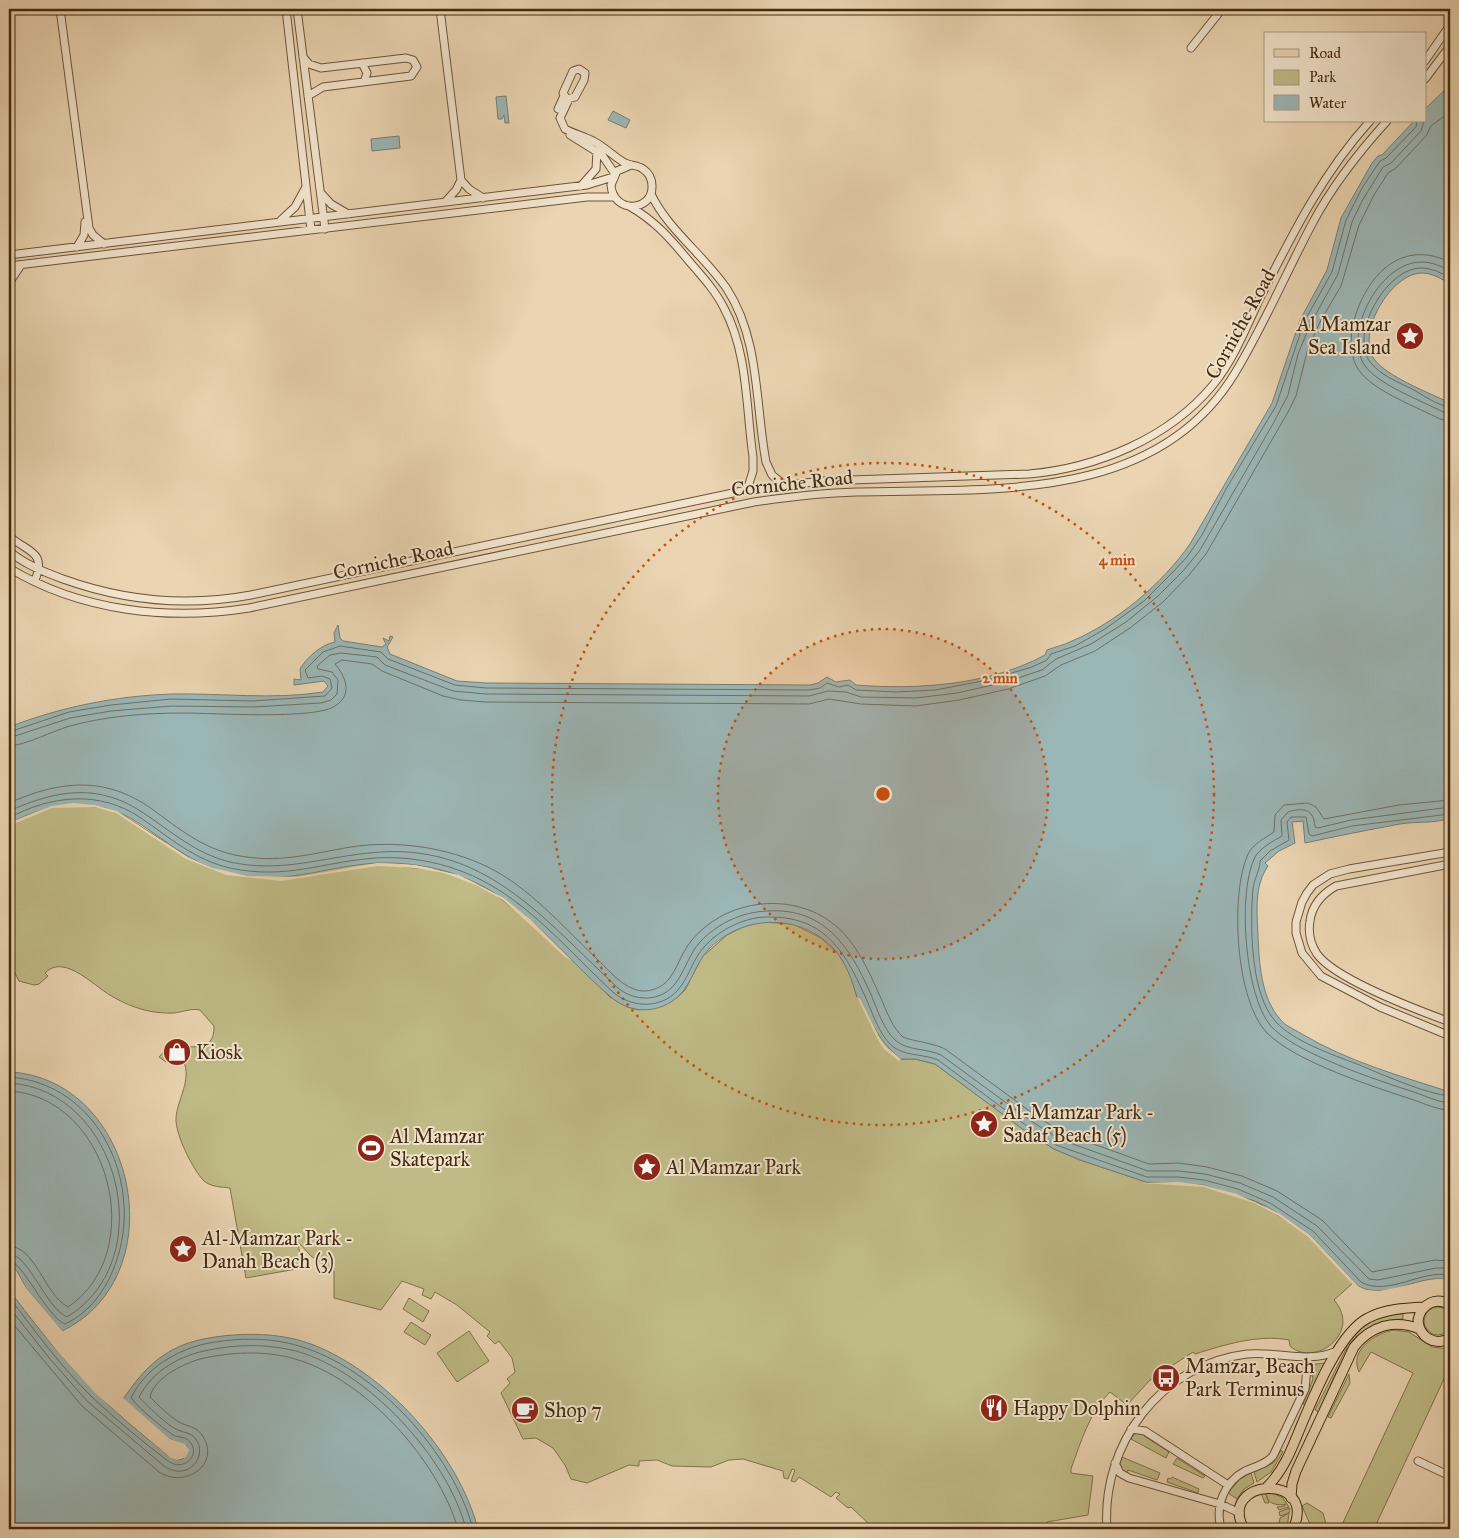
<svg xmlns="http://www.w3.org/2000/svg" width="1459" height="1538" viewBox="0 0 1459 1538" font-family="'IM FELL Great Primer',serif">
  <rect width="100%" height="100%" fill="#ead4b1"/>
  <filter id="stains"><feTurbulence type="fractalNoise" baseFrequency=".004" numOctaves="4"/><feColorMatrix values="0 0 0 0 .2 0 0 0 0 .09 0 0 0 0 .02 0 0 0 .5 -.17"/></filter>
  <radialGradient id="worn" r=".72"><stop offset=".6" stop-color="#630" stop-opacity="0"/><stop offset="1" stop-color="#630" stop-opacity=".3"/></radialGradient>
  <path fill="#bfba86" stroke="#81724b" d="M73,803L117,811L165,842L445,871L490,890L552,940L610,997L627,1007L639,1010L663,1006L679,996L685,990L702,957L727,935L743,927L761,922L793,924L821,938L839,955L849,971L857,997L900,1059H915L935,1064L1024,1130L1054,1149L1080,1160L1146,1182L1191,1183L1255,1201L1310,1235L1354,1282L1334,1300C1363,1333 1314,1368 1290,1346L1289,1340C1258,1334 1224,1345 1195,1354L1193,1352L1150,1380L1127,1405L1110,1392C1090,1411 1080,1444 1071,1469V1473L1093,1476L1088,1515L1047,1522L1048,1529H873L875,1525L873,1523L870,1525L851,1507L848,1508L836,1498L840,1494L836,1492L831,1497L799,1477L795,1482L791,1481L795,1470L792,1469L788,1479L784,1478L783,1471L743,1459L729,1460L711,1467L672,1466L657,1460L639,1461V1466L629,1465L587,1483L571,1479L565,1465L553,1448L536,1438L523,1439L501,1393L510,1383L507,1379L515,1372L512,1358L499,1341L495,1344L487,1336L490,1332L457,1305L435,1292L431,1299L422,1295L424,1289L402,1281L381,1310L334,1298V1271L311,1256L298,1242L302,1268L246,1278L230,1188C222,1187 211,1187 204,1181C193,1170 175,1134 176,1118C177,1101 190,1083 185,1065L178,1058H173L166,1062L159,1057L168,1047C185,1043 215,1057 214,1026L200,1010C192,1008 182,1012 174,1013C152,1014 133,1008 115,998C96,989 65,952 45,973L48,976L39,984L34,985L19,981L13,969H9V824L52,806Z
    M409,1298L429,1311L423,1322L403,1309Z
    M1424 1321a14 14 0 1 1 28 0a14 14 0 1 1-28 0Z
    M1395,1314H1403V1319C1351,1320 1337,1372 1319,1412L1315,1410L1347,1347L1345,1345L1366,1324L1380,1317Z
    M411,1322L431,1335L425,1345L404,1332Z
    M1394,1330L1409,1332L1432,1347L1450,1349V1366L1374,1529H1340L1413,1373L1371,1352L1359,1372C1349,1350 1375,1333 1394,1330Z
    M469,1331L489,1361L457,1382L437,1353Z
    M1325,1363L1305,1405L1303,1404L1313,1379L1309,1365Z
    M1349,1374L1350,1383L1331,1418L1328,1417Z
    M1136,1432L1145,1434L1144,1436L1169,1452L1166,1458L1131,1439Z
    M1281,1450L1283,1452L1271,1472L1257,1482L1254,1472L1273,1463Z
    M1122,1457L1160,1473L1157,1480L1128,1470L1127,1474L1122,1470L1120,1464Z
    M1177,1458L1205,1476L1203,1478L1173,1464Z
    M1251,1473L1254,1483L1244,1489L1237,1499L1228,1493L1240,1479Z
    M1172,1477L1199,1489L1198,1493L1167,1482L1168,1478L1171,1479Z
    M1271,1492L1283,1498L1289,1507L1279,1510L1277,1507L1284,1506L1286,1504C1277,1506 1267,1504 1266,1494L1269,1503H1265L1261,1493Z
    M1307,1503L1323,1513L1326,1524L1321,1529H1315L1309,1522L1302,1506Z
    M1290,1508L1287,1527L1278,1529L1280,1518L1289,1513L1280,1516L1279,1512Z"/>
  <path fill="#9bb6b6" stroke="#787e74" d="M1450,85V284C1442,279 1432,273 1422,273C1391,273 1356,333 1374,359C1387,377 1430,393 1450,403V818C1434,824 1417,821 1400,824C1368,830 1337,836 1305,843L1303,821L1292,822L1295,843L1279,851L1265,863L1268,866C1254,886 1257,912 1258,936C1259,962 1261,998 1280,1019C1285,1026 1294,1029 1302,1034C1347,1061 1400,1076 1450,1092V1280C1420,1272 1388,1302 1358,1286L1310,1235L1268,1207L1255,1201L1203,1185L1146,1182L1080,1160L1054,1149L1024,1130L935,1064L915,1059H901C879,1042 871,1022 860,998L857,997C852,980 846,962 833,948C800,913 742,914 708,950C693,966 691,990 671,1002C652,1014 628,1012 611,997C561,955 523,899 460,876C434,866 403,862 376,863C321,867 286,886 228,873C191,864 167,841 137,822C96,796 50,801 9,824V727C61,707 115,696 172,694C222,693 273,700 323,692L328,686L324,681L294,685V679L301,680L300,669C308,656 321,645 335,642L334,633L338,625L340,638L343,641L382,647L386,644L383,638L389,641L390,636L393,637L387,647L390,654L457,681L486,683L810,685L818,683L827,677L836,682L850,680L856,685C918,690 990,685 1045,655L1047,650C1055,647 1064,645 1072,641C1117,622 1162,584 1190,544L1272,403L1300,320L1327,270L1341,218L1372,163L1378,156L1382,155L1414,121H1425V109Z
    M506,96L509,123H505L504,115L502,119H498L496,97Z
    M613,111L630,120L626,128L608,120Z
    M399,136L400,148L372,151L371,139Z
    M9,1072C136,1078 177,1276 62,1331L26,1288L17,1271L9,1265Z
    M9,1289C49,1345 95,1397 149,1440C158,1446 167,1457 177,1460L183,1459L187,1446L170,1439L123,1399C135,1382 147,1366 164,1355C184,1341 209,1337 233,1335C259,1333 286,1335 311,1344C385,1372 458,1453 478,1529H9Z"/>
  <path fill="#ead4b1" d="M73,803L95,805L117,811L187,857L213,868L248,876L297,877L377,863L415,865L459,875L504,898L531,920L572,961L565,957L503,900L476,885L444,873L415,868L377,866L281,881L226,875L186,859L116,813L94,807L52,808L9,826V824L14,821L38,811L52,806Z
    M857,997L860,998L880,1039L886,1047L901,1059L899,1061L884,1049L878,1040Z
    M1178,1182L1203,1185L1237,1194L1280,1214L1310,1235L1358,1286L1365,1290L1379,1291L1438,1279L1450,1280V1283L1438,1281L1379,1294L1364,1292L1356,1288L1308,1237L1279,1216L1254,1203L1203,1187L1141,1183Z
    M9,1265L14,1268L26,1288L64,1333H60L27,1294Z
    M9,1286L60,1350L97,1391L172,1455L177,1457L184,1455L185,1447L169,1441L122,1401V1397L170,1439L185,1444L189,1450L186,1457L177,1460L171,1458L95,1393L58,1352L12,1293Z"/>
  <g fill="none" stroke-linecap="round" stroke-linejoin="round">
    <path stroke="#6f7063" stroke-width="1" d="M1450,262C1431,253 1411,251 1392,263C1363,280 1336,343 1361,373C1378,393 1417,407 1440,419L1450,421
      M1450,271C1441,266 1432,262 1422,262C1381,261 1342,332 1365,366C1379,385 1422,401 1443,412L1450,413
      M1450,278C1442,273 1431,268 1421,268C1387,268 1349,333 1370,362C1380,375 1398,382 1412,389C1423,395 1438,406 1450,407
      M9,732L69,712L111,705L171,699L253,701L325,696L332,688L330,679L322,676L308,678L305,670L323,652L340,646L381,652L388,659L455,685L486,688L809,690L820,688L827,683L839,687L848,685L856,690L896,692L935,690L988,680L1032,667L1047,660L1051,654L1075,646L1105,629L1144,601L1171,574L1187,557L1202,535L1226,489L1276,406L1304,322L1332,272L1346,220L1362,188L1380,161L1386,158L1416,127L1417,121
      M9,738L70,718L111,711L172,706L253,707L321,703L331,700L337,694L338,680L332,672L318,669L317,666L330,655L341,653L377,657L385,665L453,691L486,694L809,696L828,691L846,692L861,697L916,698L957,693L1006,682L1042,670L1056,659L1091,644L1126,622L1158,596L1184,570L1200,550L1274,422L1288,395L1298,354L1310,325L1338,274L1352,222L1362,201L1383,167L1391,163L1421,131L1424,121
      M9,746C27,745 52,731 70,726C106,716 146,713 184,713C212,713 315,720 335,706C353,695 346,677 335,664L342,660L372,664L382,671L443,696L461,700L485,702L809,704L829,699L861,704L916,706L959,700L1008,689L1045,676L1061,665L1095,651L1130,628L1163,602L1189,575L1206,554L1288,412L1296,396L1308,348L1321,320L1341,286L1359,225L1374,195L1388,173L1396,168L1426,136L1431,126L1450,112
      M1450,800L1399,805L1324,819L1316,807L1308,803L1284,805L1275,815L1274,832C1265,838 1253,844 1248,854C1230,893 1235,1000 1267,1033C1296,1062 1374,1087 1414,1100C1425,1104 1438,1110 1450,1110
      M9,803C59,781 104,775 152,809C178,828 202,848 235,855C278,864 309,854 351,847C397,840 446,847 488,867C530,888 561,925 595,957C606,967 619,984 634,989C646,994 661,989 669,979C677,969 681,955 688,945C715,908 766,894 809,910C851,926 866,965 883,1003C888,1015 893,1028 903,1037C907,1040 934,1043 945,1049L1035,1115L1063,1133L1149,1164L1179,1163L1207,1167L1242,1176L1277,1191L1322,1220L1372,1272L1435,1260L1450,1261
      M1450,807L1351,820L1318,828L1315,827C1314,809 1303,807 1288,812L1281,820L1282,836C1273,841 1260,848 1255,857C1237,892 1245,995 1270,1025C1292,1052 1379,1081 1414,1092C1425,1096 1438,1102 1450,1103
      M9,811C56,790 99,782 145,814C172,832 196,854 230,862C280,873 320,858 369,853C484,840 542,918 618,988C635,1002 661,1002 675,984C685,971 689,954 700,942C718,923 742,912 767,911C827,907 852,951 872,997C878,1012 884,1029 895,1040C907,1051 926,1048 941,1055L1031,1121L1059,1139L1148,1171H1179L1205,1174L1240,1183L1273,1197L1317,1226L1369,1279L1378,1280L1436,1268H1450
      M1450,814L1352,826L1312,836L1309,834L1306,817H1291L1287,822L1289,840L1270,851L1260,861C1260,870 1254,879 1253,889C1250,925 1250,994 1276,1022C1293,1041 1333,1055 1357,1064C1381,1074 1426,1094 1450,1096
      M9,818C51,795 100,790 141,818C170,838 195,860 230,868C287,880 321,862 376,858C403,856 435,861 461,871C523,894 566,949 614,993C634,1009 665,1009 681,986C690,974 693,959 704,947C720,929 746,916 771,917C829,917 848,958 868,1003C874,1017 879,1032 889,1043C902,1057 921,1053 938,1060L1027,1126L1056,1145L1147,1177H1178L1204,1180L1238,1189L1270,1203L1313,1231L1361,1282C1388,1297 1422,1269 1450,1275
      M9,1077C100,1083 145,1186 115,1265C106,1290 89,1313 65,1324C47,1317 22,1261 9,1260
      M9,1083C119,1089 162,1260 67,1317C45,1307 29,1254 9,1254
      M9,1091C109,1096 150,1252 68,1307C44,1294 36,1247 9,1246
      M9,1297C35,1331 61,1367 92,1397C116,1420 142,1441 168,1461C173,1464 177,1466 183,1464C193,1461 197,1450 190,1442C186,1436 179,1438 173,1435C159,1425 142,1411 131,1398C145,1368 178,1349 209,1343C238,1338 270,1337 299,1346C375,1368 453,1453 473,1529
      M9,1307L50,1359L87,1401L164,1466C171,1470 178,1473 186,1470C199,1465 204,1449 195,1438C190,1432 184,1433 178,1430C169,1427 145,1404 139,1397C153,1370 181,1355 209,1350C238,1344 268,1344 296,1351C368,1371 448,1458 466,1529
      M9,1319L82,1406L159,1472C185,1489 222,1464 202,1435C196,1426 188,1427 179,1422C169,1416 158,1405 150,1397C154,1378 183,1364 200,1359C230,1352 265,1350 295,1359C365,1379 438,1460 458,1529"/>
    <defs>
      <path id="minor" d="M60,9L89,228L93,235L104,244
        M286,9L311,230
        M297,9L325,229
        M440,9L461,180L469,189L483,198
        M1191,48L1222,9
        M303,57L309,64L321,68L406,58L413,60L417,67L411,76L323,87L308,96
        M1425,61L1450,25
        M362,63L367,73L364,82
        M579,69L585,73L584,80L575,97L567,99L563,93L573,71Z
        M1425,79L1450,46
        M569,99L560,118L565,129C574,134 584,136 593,141C605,147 614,157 625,163C631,166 638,165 643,169C649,173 652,179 652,186C653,212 613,214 611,185L617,171L631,165
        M558,109L564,96
        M570,135L602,155L615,174
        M581,186L596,169L597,151
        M321,193L331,204L348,214
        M651,194C668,230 704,255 727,289C760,340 755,403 766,462L772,475L784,485
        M445,202L456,190L461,180
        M629,206C654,220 670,238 688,260C701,275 715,290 724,308C748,352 746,409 753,457V471L747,490
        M281,220L295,207L306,187
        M77,247L84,235L85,222
        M9,255L587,185L613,177
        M9,266L587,197H614
        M9,283L21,265
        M9,536C27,552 47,551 35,580
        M9,551C24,564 44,572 63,579C124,601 186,607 251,595L747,490L822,481L1029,474C1097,468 1169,438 1213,385C1234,359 1246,328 1260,298C1292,235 1322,174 1370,121
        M9,568C80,611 168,621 249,608L754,502C788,497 821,493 856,492C988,488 1155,505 1235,373C1264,325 1286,273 1312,224C1332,186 1358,153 1387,121
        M1450,852L1349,869L1330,874L1313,885L1307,893L1302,902L1296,922V933L1302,953L1321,976L1380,1007L1450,1036
        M1450,864L1336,886C1322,894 1312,905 1310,921C1308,933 1311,945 1317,954C1335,979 1420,1011 1450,1022
        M1131,1429L1145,1431L1228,1485
        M1418,1461L1450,1476
        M1115,1463L1120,1473L1129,1478L1220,1504L1240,1513
        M1107,1529C1101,1444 1161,1364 1247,1354C1278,1351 1308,1364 1337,1351
        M1221,1529C1215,1506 1224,1482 1245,1471C1256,1466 1265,1465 1273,1456L1305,1389L1308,1358"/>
      <path id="major" d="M1450,1305C1436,1296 1421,1304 1418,1320C1419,1337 1435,1347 1450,1338
        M1267,1487C1283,1471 1291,1451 1299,1431C1312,1400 1338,1333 1368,1318C1385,1309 1405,1308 1424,1307
        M1291,1498L1292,1484L1296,1471L1354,1347C1371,1326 1394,1319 1420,1329
        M1244,1529C1216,1478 1319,1472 1293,1529"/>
    </defs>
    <use href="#minor" stroke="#6d5438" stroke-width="9"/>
    <use href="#major" stroke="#432a10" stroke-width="11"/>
    <use href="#minor" stroke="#f1e3cc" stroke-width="7"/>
    <use href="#major" stroke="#ead4b1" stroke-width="9"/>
  </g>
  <circle cx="883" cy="794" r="165" fill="#c7500d" fill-opacity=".12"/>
  <g fill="none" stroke="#c7500d" stroke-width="2.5" stroke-dasharray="2.5 5">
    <circle cx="883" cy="794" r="165"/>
    <circle cx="883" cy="794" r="331"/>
  </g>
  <defs>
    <symbol id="sight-disc" viewBox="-11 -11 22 22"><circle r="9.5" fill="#8f2418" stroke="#f1e3cc"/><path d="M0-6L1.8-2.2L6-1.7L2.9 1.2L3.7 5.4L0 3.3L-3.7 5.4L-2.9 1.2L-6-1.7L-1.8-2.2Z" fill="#fff"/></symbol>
    <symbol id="shop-disc" viewBox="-11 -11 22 22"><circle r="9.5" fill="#8f2418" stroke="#f1e3cc"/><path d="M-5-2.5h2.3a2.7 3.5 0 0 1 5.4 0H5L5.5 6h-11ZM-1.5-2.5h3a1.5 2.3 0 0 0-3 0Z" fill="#fff"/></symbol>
    <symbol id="stadium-disc" viewBox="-11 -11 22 22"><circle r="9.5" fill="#8f2418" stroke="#f1e3cc"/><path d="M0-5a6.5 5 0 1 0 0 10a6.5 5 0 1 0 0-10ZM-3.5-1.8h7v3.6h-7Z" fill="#fff"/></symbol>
    <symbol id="bus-disc" viewBox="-11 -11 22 22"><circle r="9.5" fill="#8f2418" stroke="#f1e3cc"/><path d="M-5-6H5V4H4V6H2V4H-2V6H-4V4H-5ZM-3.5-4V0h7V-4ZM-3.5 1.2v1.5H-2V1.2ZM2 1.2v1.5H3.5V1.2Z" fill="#fff"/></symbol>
    <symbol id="restaurant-disc" viewBox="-11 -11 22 22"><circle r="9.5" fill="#8f2418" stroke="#f1e3cc"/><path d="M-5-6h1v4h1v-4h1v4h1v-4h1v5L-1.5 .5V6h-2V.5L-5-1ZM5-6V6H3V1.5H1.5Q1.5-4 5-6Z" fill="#fff"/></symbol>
    <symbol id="cafe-disc" viewBox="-11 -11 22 22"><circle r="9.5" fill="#8f2418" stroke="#f1e3cc"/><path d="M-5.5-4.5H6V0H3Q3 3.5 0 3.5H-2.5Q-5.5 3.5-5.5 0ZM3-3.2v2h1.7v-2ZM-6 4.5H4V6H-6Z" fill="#fff"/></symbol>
  </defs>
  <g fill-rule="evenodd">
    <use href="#sight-disc" x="1394" y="320" width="32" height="32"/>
    <use href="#shop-disc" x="161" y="1036" width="32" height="32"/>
    <use href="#sight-disc" x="968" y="1108" width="32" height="32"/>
    <use href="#stadium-disc" x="355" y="1132" width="32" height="32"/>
    <use href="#sight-disc" x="631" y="1151" width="32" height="32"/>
    <use href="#sight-disc" x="167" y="1233" width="32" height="32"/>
    <use href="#bus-disc" x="1150" y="1362" width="32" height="32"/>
    <use href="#restaurant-disc" x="978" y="1392" width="32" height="32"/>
    <use href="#cafe-disc" x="509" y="1394" width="32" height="32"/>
  </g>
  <g text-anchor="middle" stroke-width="4" stroke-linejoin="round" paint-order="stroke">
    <g font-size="20" fill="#432a10" stroke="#f1e3cc">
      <text transform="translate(1240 324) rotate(-61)" y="7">Corniche Road</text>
      <text transform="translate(792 483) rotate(-6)" y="7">Corniche Road</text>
      <text transform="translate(393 560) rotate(-12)" y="7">Corniche Road</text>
    </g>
    <g font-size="20" fill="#432a10" stroke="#f1e3cc" text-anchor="start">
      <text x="1391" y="331" text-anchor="end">Al Mamzar<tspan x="1391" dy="23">Sea Island</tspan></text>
      <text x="196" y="1059">Kiosk</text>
      <text x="1003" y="1119">Al-Mamzar Park -<tspan x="1003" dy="23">Sadaf Beach (5)</tspan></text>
      <text x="390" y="1143">Al Mamzar<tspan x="390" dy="23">Skatepark</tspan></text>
      <text x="666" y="1174">Al Mamzar Park</text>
      <text x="202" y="1245">Al-Mamzar Park -<tspan x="202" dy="23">Danah Beach (3)</tspan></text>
      <text x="1185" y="1373">Mamzar, Beach<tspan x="1185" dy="23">Park Terminus</tspan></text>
      <text x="1013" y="1415">Happy Dolphin</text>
      <text x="544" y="1417">Shop 7</text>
    </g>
  </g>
  <circle cx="883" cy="794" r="8" fill="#c7500d" stroke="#f1e3cc" stroke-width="2.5"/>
  <g font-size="15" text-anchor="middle" font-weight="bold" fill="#c7500d" stroke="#f1e3cc" stroke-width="4" stroke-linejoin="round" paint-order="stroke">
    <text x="1117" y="565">4 min</text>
    <text x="1000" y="683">2 min</text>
  </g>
  <rect width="1459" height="1538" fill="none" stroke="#ead4b1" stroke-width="30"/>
  <rect x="10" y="10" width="1439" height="1518" fill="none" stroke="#432a10" stroke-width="2.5"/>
  <rect x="15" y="15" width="1429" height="1508" fill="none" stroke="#432a10"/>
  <rect x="1264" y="32" width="162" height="90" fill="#f1e3cc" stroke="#ab9981"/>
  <rect x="1274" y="49" width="25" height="8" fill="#ead4b1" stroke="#ab9981"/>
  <text x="1309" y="58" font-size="15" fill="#432a10">Road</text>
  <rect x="1274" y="70" width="25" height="15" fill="#bfba86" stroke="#ab9981"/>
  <text x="1309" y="82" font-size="15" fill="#432a10">Park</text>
  <rect x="1274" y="95" width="25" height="15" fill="#9bb6b6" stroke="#ab9981"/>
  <text x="1309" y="108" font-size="15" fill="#432a10">Water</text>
  <rect width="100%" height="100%" filter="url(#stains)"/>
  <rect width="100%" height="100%" fill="url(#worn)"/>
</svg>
